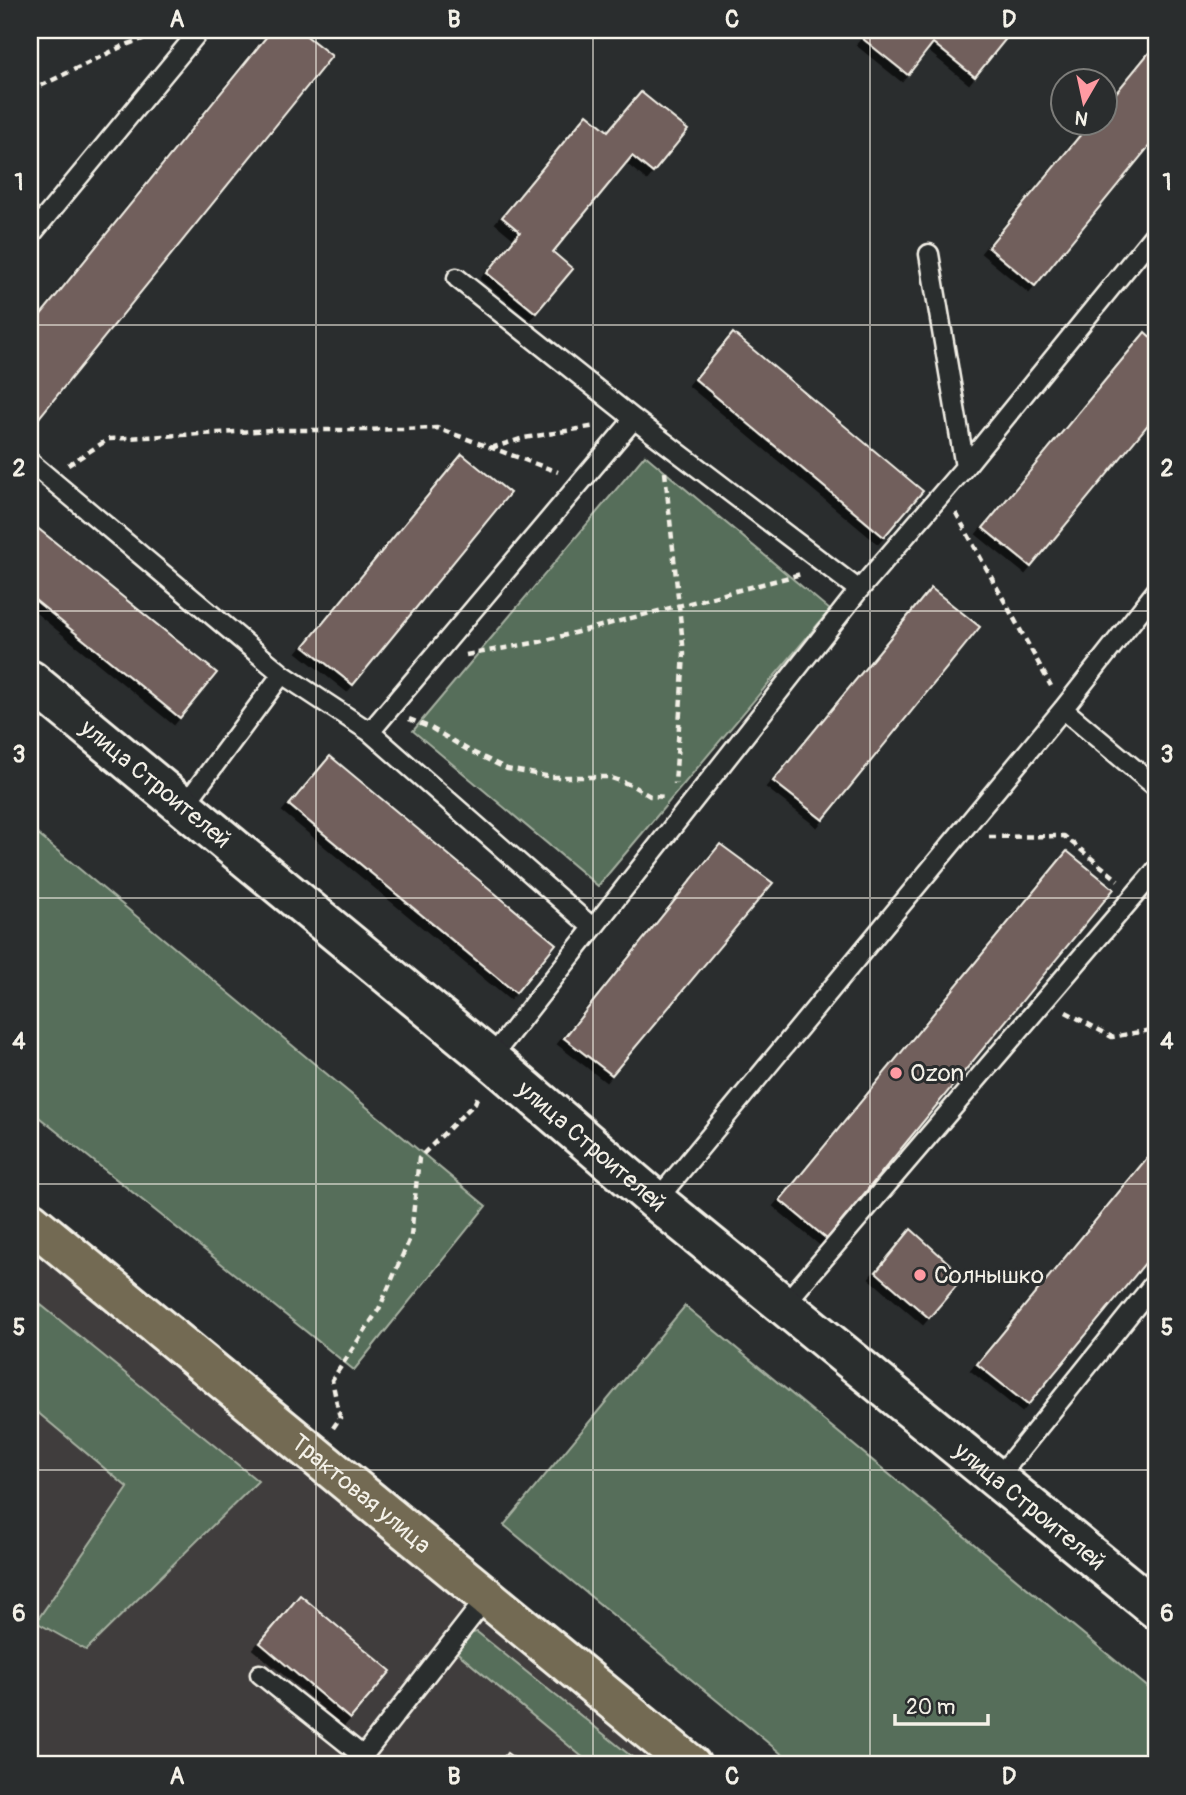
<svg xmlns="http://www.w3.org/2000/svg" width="1186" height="1795" viewBox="0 0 1186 1795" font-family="Pangolin,sans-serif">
  <defs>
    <filter id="shadow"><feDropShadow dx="-6" dy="6" stdDeviation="0" flood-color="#0009"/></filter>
  </defs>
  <rect width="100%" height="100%" fill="#2a2d2e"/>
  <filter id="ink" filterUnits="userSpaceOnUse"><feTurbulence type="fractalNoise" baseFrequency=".0143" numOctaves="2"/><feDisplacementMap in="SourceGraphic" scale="14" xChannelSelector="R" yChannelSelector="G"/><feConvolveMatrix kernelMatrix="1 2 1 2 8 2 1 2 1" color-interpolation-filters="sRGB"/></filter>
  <g filter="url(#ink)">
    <path fill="#3f3c3c" d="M30,1245L500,1633L657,1765H30Z"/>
    <path fill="#576e5a" stroke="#a6b0a1" stroke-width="2" d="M645,455L830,610L598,886L413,731Z
      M30,828L486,1206L354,1370L30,1110Z
      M30,1296L258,1481L86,1650L36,1622L128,1488L30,1406Z
      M685,1306L1156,1694V1765H795L504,1525Z
      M477,1632L642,1765H592L442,1640Z"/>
    <path fill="#715e5c" stroke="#f4f1e8" stroke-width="2" filter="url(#shadow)" d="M272,30H299L332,56L30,429V328Z
      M871,30H1013L975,77L933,43L908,75L863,39Z
      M1156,44V138L1035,286L988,247L1091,122H1106V105Z
      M641,92L688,130L653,173L632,156L553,252L573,269L536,313L487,273L520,232L502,217L587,114L608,131Z
      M1145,332L1156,342V415L1031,567L983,528Z
      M733,333L923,491L884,537L695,379Z
      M462,454L510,493L353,685L304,646Z
      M30,522L217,673L180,718L30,596Z
      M931,588L980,627L823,820L773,781Z
      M330,756L556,944L516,993L289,805Z
      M720,844L773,883L612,1075L564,1038Z
      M1067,851L1114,889L827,1239L780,1200Z
      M1156,1147V1250L1028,1405L977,1364Z
      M911,1229L964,1277L929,1318L876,1272Z
      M300,1595L391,1671L350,1719L260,1643Z
      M507,1753L524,1765H498Z"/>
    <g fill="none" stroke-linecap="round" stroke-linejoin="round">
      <defs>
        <path id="service" d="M30,236L200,30
          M929,254L965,467
          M457,278L634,419L859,590
          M30,462L282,674L370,732L593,928
          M1063,709L1156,787
          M370,732L634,419
          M184,806L282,674
          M490,1059L859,590L965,467L1156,232
          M656,1201L1063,709L1156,591
          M784,1305L1156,870
          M996,1480L1156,1281
          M260,1674L363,1756L487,1597"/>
        <g id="secondary">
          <path id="s1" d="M30,680L490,1059L656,1201L1156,1609"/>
        </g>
        <g id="primary">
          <path id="s2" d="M30,1221L691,1765"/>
        </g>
      </defs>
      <use href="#service" stroke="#f4f1e8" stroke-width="23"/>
      <use href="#secondary" stroke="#f4f1e8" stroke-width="44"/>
      <use href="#primary" stroke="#f4f1e8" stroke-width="44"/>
      <path stroke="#f4f1e8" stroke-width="4.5" stroke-dasharray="7 5" stroke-linecap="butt" d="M30,91L123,46L167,30
        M491,448L524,438L596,426
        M68,465L109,439L273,430H363L437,428L558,472
        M665,472L684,654L675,784
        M956,513L1051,686
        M466,655L539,642L801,574
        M409,719L431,728L468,750L507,769L552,777H609L631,785L650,796L667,797
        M989,837L1064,836L1118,880
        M1066,1012L1112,1037L1156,1029
        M333,1428L340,1418L332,1380L379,1309L411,1236L419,1158L475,1103L479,1093"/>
      <use href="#service" stroke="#2a2d2e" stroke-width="18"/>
      <use href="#secondary" stroke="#2a2d2e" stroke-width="38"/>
      <use href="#primary" stroke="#736b52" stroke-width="38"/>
    </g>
  </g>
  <path fill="none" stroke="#f4f1e8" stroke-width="2" stroke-opacity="0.55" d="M316,30V1765M593,30V1765M870,30V1765M30,325H1156M30,611H1156M30,898H1156M30,1184H1156M30,1470H1156"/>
  <g fill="#ff9aa2" stroke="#2a2d2e" stroke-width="2.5">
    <circle cx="896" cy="1073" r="7"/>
    <circle cx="920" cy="1275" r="7"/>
  </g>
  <g text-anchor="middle" stroke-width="6" stroke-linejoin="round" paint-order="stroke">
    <g font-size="24" fill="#f4f1e8" stroke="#2a2d2e">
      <text dy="8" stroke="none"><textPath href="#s1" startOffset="163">улица Строителей</textPath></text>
      <text dy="8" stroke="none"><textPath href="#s1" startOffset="730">улица Строителей</textPath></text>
      <text dy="8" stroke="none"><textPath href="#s2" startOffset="429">Трактовая улица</textPath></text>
      <text dy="8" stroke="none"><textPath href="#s1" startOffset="1297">улица Строителей</textPath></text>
    </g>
    <g font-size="24" fill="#f4f1e8" stroke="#2a2d2e" text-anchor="start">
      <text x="910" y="1081">Ozon</text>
      <text x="934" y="1283">Солнышко</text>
    </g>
  </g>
  <rect width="1186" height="1795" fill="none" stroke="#2a2d2e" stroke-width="77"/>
  <g transform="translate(1084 102) rotate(189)"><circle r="33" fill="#2a2d2e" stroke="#7b7b78" stroke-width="2"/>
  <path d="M0-5L12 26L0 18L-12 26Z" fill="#ff9aa2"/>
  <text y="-10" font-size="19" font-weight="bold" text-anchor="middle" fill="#f4f1e8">N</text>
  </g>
  <path d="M895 1714v10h93v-10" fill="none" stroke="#f4f1e8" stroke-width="3.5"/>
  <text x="906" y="1714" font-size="21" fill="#f4f1e8" stroke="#2a2d2e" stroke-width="5" paint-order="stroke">20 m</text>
  <rect x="38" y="38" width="1110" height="1718" fill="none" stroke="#f4f1e8" stroke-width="2.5"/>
  <g font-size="23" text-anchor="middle" font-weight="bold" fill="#f4f1e8">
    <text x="177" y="27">A</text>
    <text x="454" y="27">B</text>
    <text x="732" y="27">C</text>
    <text x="1009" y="27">D</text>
    <text x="19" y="190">1</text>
    <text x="1167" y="190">1</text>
    <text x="19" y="476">2</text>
    <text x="1167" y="476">2</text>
    <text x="19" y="762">3</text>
    <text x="1167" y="762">3</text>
    <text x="19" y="1049">4</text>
    <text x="1167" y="1049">4</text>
    <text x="19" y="1335">5</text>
    <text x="1167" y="1335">5</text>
    <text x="19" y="1621">6</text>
    <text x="1167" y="1621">6</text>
    <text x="177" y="1784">A</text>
    <text x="454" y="1784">B</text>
    <text x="732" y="1784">C</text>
    <text x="1009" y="1784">D</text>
  </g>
</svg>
